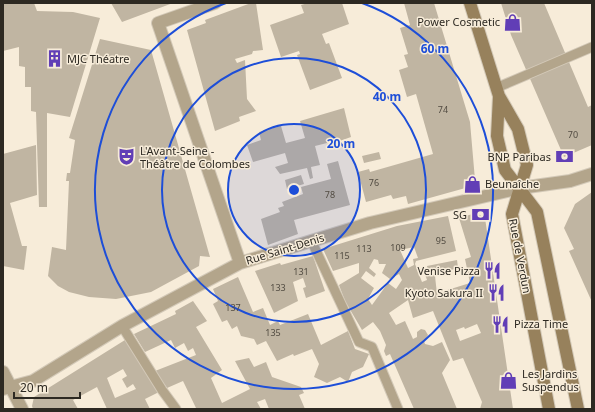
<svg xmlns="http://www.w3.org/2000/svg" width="595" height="412" viewBox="0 0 595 412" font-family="'Noto Sans',sans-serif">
  <rect width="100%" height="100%" fill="#f7ecd9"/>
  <path fill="#c0b5a2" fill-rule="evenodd" d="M3,3H34L37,11L73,12L100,18L70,117L47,113V207H39L36,112L31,111V87H25V67L19,66V47L3,51Z
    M111,3H173L122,22Z
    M251,3H256L263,50L253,51L252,54L235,59L237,63L245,60L247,99L256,111L239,117L240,121L215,131L187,30L206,23L205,20Z
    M308,3H342L349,24L322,34L326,44L329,43L342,78L310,90L297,55L300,54L299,51L281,57L270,25L304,13L301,5Z
    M404,3H434L470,122L475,180L469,187L408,204L406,196L393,199L391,195L366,202L358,172L369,169L370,172L433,154L416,94L407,97L399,70L408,67L404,55L408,54L400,28L410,25Z
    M501,3H544L588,107L592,105V145L564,157L511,35Z
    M100,39L151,50L210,257L200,256L199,266L151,292L116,299L89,297L69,292L58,286L48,276L52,247L66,250L69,181H66L67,173H70L75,140L69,138Z
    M344,108L351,137L334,143L331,142L315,146L320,165L311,167L313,178L310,179L307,168L280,174L275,167L288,163L285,153L253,162L247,145L261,140L259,132L281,126L286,143L305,138L300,121Z
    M36,145L37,195L10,203L22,246H27L24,270L3,266V154Z
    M379,152L381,159L364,163L362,156Z
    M338,161L350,205L294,220L298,234L268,245L261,219L280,212L278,208L284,206L282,202L303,194L301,187L331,179L327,164Z
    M301,175L304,184L287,189L285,180Z
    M592,192V302L569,251L574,249L564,228L575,204Z
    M476,213L485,218L513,409H480L482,402L463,358L453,361L433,311L413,318L408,300L389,313L396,325L405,321L413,339L417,337V332L421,329L425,330L428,335L424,341L425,344L433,346L442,342L450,360L442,373L457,409H414L390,354L386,356L384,351L386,345L380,331L373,322L362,330L345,301L339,285L359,273V263L333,271L323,249L397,226L448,216L456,251L416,261L415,264L422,282L427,280L425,274L428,272L427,266L457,260L458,268L451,270V273L435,276L437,294L441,292L470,283L465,259L471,257L459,218ZM414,247L418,258L413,259L414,265L408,268L400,250ZM374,259L378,260L379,264H386L382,273L390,279L399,274L402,280L396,289L388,283L372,305L368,299L374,288L361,278L366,271L374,277L376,274L369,268ZM477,324L481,333L460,341L456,330L464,327L465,329Z
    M313,256L325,291L306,298L303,288L306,287L303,278L293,282L298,301L274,313L255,271L280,263L281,265Z
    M238,277L253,312L263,308L270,325L278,321L280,325L308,314L321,345L348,331L355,349L369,354L363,367L352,372L348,382L340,377L327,383L314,377L319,364L312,349L294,356L293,354L277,361L266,341L257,345L254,339L241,336L237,326L232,329L227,320L222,322L213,304L218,301L213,289Z
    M193,301L207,321L196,327L222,370L211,378L222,403L250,389L235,361L249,358L254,367L266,362L272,377L301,387L304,393L299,395L305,409H269L265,399L257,402L261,409H193L196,408L183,381L167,388L155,371L196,355L193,348L188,351L184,343L175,348L171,340L145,352L134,334L176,314L175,311Z
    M125,340L159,392L145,399L150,409H107L97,387L73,400L78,409H33L32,406L34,397ZM123,369L127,376L122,379L127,388L133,384L136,389L115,398L107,378Z"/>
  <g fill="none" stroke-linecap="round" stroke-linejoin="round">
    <defs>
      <path id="lane" d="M496,88L592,47
        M311,240L359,342L372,347L398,409
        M122,326L162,390L176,409"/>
      <path id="street" d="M215,3L158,23L240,263
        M3,372L22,409
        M3,389L33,381L122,326L240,263L370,223L520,188L570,181L592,174"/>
      <path id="secondary" d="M470,3L499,96L518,129L527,165L512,214L549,409
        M499,96L497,136L505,170L537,212L578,409"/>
    </defs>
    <use href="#lane" stroke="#d3c9b8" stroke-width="11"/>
    <use href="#street" stroke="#d3c9b8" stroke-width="14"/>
    <use href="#secondary" stroke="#d3c9b8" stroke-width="14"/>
    <use href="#lane" stroke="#b3a58b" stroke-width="9"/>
    <use href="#street" stroke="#b3a58b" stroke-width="12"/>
    <use href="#secondary" stroke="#97815c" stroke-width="12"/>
  </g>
  <circle cx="294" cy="190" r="66" fill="#1d4ed8" fill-opacity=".12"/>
  <g fill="none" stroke="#1d4ed8" stroke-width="2">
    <circle cx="294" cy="190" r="66"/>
    <circle cx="294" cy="190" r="132"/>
    <path d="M362 3A199 199 0 1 1 226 3"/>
  </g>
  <defs>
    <symbol id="shop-bare" viewBox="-9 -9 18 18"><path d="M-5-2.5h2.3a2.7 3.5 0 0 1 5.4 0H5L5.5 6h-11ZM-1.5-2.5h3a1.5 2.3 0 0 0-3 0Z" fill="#613eb6" stroke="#f7ecd9" stroke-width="2.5" paint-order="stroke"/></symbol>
    <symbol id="building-bare" viewBox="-9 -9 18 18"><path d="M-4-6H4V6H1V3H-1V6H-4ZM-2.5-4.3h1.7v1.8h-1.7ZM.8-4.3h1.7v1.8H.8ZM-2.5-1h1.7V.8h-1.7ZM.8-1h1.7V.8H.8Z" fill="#613eb6" stroke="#f7ecd9" stroke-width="2.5" paint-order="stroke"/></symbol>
    <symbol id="theatre-bare" viewBox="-9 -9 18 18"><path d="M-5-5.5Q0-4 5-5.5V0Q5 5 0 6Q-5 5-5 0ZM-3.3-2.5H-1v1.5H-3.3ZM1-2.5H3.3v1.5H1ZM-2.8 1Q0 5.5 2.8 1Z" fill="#613eb6" stroke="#f7ecd9" stroke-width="2.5" paint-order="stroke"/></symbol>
    <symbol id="bank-bare" viewBox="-9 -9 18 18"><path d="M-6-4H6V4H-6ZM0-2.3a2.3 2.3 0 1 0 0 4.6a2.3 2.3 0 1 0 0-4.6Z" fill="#613eb6" stroke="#f7ecd9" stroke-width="2.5" paint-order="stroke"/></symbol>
    <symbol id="restaurant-bare" viewBox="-9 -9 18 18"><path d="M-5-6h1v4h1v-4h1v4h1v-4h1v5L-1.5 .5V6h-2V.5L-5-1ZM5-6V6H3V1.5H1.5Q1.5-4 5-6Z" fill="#613eb6" stroke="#f7ecd9" stroke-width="2.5" paint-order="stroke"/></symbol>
  </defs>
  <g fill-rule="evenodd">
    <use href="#shop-bare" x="500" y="10" width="25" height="25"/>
    <use href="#building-bare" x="42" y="46" width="25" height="25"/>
    <use href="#theatre-bare" x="114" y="144" width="25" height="25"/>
    <use href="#bank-bare" x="552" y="144" width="25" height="25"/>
    <use href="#shop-bare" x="460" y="172" width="25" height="25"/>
    <use href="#bank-bare" x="468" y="202" width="25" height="25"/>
    <use href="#restaurant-bare" x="480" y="258" width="25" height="25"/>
    <use href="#restaurant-bare" x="484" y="280" width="25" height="25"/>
    <use href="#restaurant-bare" x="488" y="312" width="25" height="25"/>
    <use href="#shop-bare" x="496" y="368" width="25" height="25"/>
  </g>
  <g text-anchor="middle" stroke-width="3" stroke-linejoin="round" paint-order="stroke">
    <g font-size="9" fill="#524c42">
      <text x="443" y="113">74</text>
      <text x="573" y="138">70</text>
      <text x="374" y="186">76</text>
      <text x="330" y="198">78</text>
      <text x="441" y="244">95</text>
      <text x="398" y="251">109</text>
      <text x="364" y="252">113</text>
      <text x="342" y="259">115</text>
      <text x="301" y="275">131</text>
      <text x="278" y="291">133</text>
      <text x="233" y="311">137</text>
      <text x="273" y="336">135</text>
    </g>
    <g font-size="11" fill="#2d2922" stroke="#f7ecd9" text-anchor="end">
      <text x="500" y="26">Power Cosmetic</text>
      <text x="67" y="63" text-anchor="start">MJC Théatre</text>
      <text x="140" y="155" text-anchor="start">L'Avant-Seine -<tspan x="140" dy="13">Théâtre de Colombes</tspan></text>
      <text x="551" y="161">BNP Paribas</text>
      <text x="485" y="188" text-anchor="start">Beunaîche</text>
      <text x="467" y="219">SG</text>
      <text x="480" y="275">Venise Pizza</text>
      <text x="483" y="297">Kyoto Sakura II</text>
      <text x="514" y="328" text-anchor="start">Pizza Time</text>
      <text x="522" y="378" text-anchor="start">Les Jardins<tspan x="522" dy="13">Suspendus</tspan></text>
    </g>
    <g font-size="11" fill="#2d2922" stroke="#f7ecd9">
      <text transform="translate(285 249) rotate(-17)" y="4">Rue Saint-Denis</text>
      <text transform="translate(520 256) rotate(79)" y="4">Rue de Verdun</text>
    </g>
  </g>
  <circle cx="294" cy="190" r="6" fill="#1d4ed8" stroke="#f7ecd9" stroke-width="2"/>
  <g font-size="12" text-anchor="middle" font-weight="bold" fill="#1d4ed8" stroke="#f7ecd9" stroke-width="3" stroke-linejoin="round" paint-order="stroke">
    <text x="435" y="53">60 m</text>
    <text x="387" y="101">40 m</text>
    <text x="341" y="148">20 m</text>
  </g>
  <rect width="595" height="412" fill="none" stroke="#2d2922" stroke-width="8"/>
  <path d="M14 392v6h66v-6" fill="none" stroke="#2d2922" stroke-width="2"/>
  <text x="20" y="392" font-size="12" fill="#2d2922" stroke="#f7ecd9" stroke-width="3" paint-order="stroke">20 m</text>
</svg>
